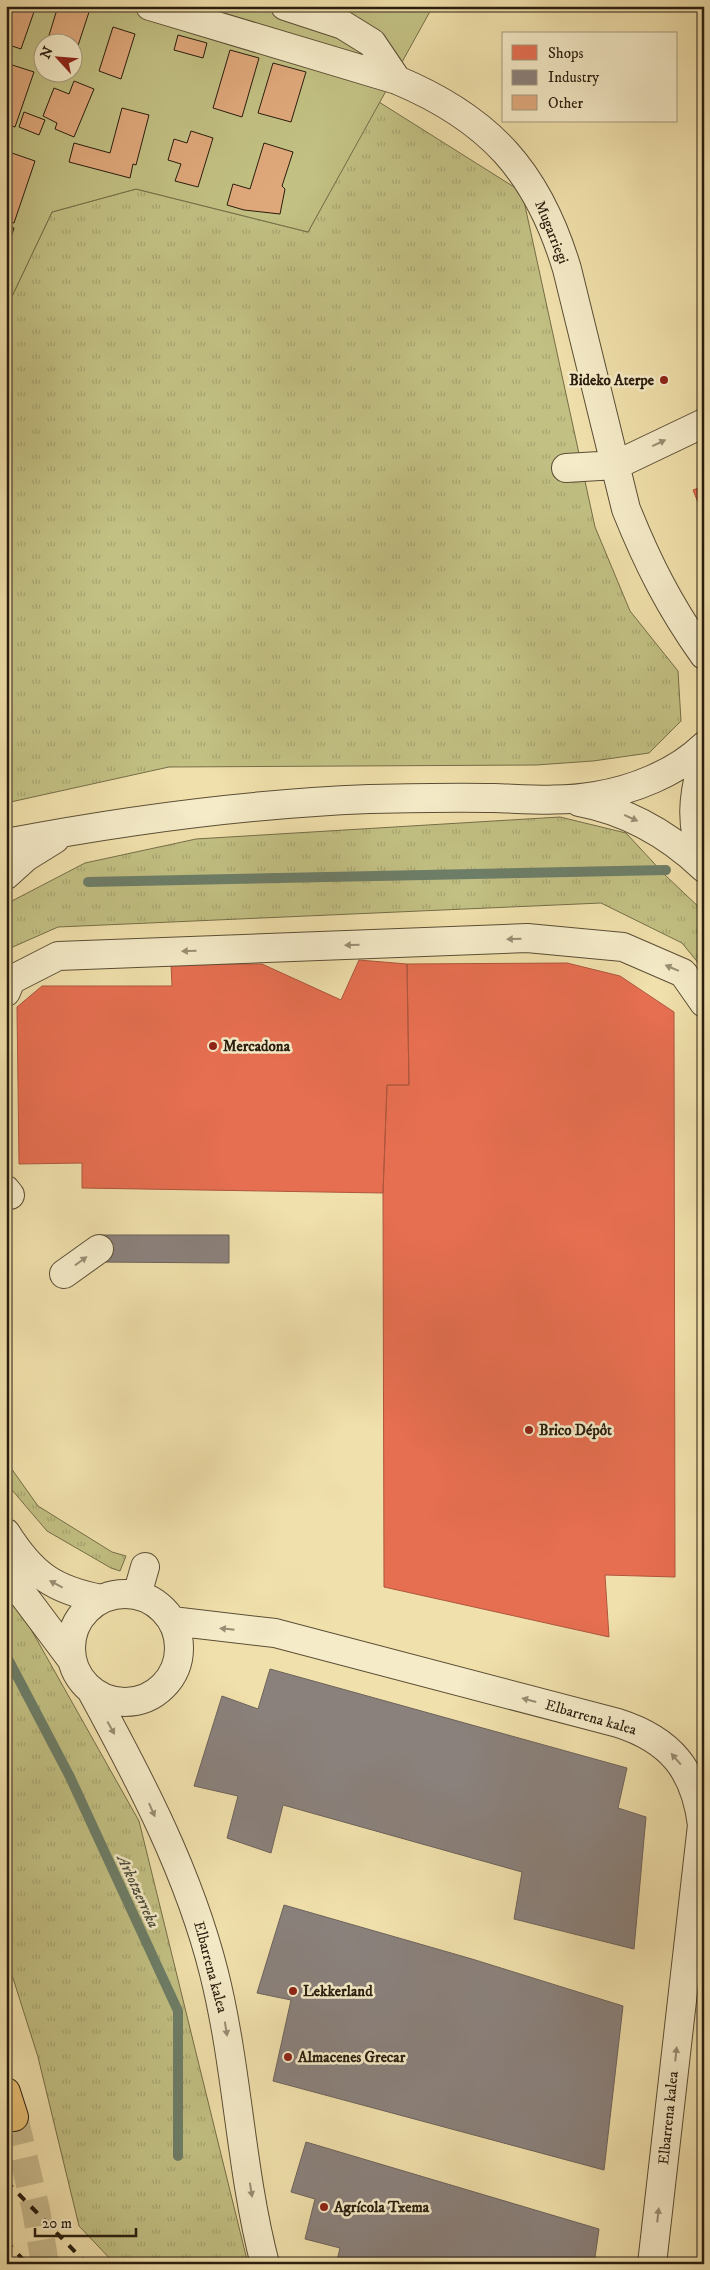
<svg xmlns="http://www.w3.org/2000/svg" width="710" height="2270" viewBox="0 0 710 2270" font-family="'IM FELL DW Pica',serif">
  <defs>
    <pattern id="grass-tufts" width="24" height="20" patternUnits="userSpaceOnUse" patternTransform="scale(1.25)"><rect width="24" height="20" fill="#c2c083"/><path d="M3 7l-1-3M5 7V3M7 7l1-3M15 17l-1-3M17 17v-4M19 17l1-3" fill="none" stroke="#a7a570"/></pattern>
  </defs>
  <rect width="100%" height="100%" fill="#f0e0ab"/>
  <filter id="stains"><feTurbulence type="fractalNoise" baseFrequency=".004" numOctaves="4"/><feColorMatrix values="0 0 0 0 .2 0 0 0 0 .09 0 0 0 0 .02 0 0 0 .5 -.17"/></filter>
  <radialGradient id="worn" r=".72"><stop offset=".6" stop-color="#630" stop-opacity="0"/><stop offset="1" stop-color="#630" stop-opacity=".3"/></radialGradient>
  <path fill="url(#grass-tufts)" stroke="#766e48" d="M379,102L522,192L595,527L630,611L678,671L681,721L649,753L593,761L536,765L169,767L6,803V309L52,212L136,189L308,232Z
    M560,817L626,833L665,875L704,912V970L682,943L601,903L58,927L6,950L8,903L85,863L196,839Z
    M6,1461L38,1506L112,1552L126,1556L120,1571L111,1568L47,1531L6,1483Z
    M6,1585L139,1821L248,2264H115L79,2226L38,2057L6,1956Z"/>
  <path fill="#c2c083" stroke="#766e48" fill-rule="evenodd" d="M6,6H433L308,232L136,189L52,212L6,309ZM42,42H72V72H42Z"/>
  <path fill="#e76f51" stroke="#ae563d" d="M704,486V517L693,490Z
    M359,960L407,964L409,1085H387L383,1193L82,1188V1163L19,1164L17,1007L42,986H172L171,964H262L341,1000Z
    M567,963L620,976L674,1012L675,1577L605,1575L609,1637L384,1587L383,1193L387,1085H409L407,964Z"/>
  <path fill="#8a817c" stroke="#6d635b" d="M99,1235H229V1263L99,1262Z
    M270,1669L627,1768L618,1808L646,1817L634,1949L514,1919L522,1872L283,1805L271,1853L227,1838L238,1796L194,1786L222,1696L258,1709Z
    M284,1905L472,1959L623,2006L604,2170L273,2081L291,2000L257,1993Z
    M306,2142L599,2229L594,2264H336L340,2248L305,2239L315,2199L291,2192Z"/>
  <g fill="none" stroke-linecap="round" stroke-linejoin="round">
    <path stroke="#6d7e68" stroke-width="10" d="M88,882L666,870
      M6,1655L70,1777L178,2011V2156"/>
  </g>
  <path fill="#dfa87b" stroke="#291d0e" d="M6,6H36L21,49L6,44Z
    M58,6H72L89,12L72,64V42H47Z
    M113,27L135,34L121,79L99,71Z
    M178,35L207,43L203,58L174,50Z
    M230,50L259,58L242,117L213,108Z
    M6,63L34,72L15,127L6,124Z
    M273,63L306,72L291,122L258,113Z
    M74,81L94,89L74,137L55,129L57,123L43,116L54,88L69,94Z
    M122,108L149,115L136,165L133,164L130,178L69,162L74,143L110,153Z
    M24,112L45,120L39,135L19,127Z
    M191,131L213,138L198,187L175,181L181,164L168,160L174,139L187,143Z
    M264,143L293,152L282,186L285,189L280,214L244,210L227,205L233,184L250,189Z
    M6,151L35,161L14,223L6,221Z
    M6,226L14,228L6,254Z"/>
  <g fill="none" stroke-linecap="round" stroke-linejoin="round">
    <path stroke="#c8b98c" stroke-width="28" stroke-dasharray="28 14" stroke-linecap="butt" d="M14,2117L36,2210L45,2264"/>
    <defs>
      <path id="minor" d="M150,6L397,80C490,119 538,172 567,269L626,509C648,564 670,607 704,655
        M285,6L343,25L372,43L397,80
        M566,468L616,465L704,423
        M704,757C692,797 690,825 704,863
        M579,802C628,811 668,834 704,868
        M6,843C126,820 247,804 369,799C411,798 452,797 494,798C527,799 562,802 595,796C633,790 676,773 704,746
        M6,875L26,857L55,839
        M6,992L11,980L58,956L527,938L623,947L683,973L704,1003
        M6,1190L10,1195
        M64,1274L99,1249
        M6,1533C32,1574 53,1590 102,1599
        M6,1569L24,1596L72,1660
        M71 1648a54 54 0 1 1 108 0a54 54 0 1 1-108 0Z
        M137,1595L145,1567
        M172,1621L275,1633L618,1723C671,1740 695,1770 702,1825L652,2264
        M91,1690C140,1780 189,1873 214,1973C238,2069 240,2168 265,2264"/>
      <path id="major" d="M6,2092L14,2117"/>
    </defs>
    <use href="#minor" stroke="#5b4e35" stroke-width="30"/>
    <use href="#major" stroke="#291d0e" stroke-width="30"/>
    <use href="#minor" stroke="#f5ebc8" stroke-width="28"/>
    <use href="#major" stroke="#e8c076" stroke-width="28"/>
    <path stroke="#291d0e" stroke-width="4" stroke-dasharray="9 9" stroke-linecap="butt" d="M6,2181L87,2264
      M6,2241L27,2264"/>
  </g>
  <defs><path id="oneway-solid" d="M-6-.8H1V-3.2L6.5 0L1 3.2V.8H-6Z" transform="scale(1.25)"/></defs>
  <g fill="#998e74">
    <use href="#oneway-solid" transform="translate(659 443) rotate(-25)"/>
    <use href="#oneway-solid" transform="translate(631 818) rotate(24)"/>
    <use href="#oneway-solid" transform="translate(514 939) rotate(178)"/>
    <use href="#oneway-solid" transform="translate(352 945) rotate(178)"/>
    <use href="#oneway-solid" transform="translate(189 951) rotate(178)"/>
    <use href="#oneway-solid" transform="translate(672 968) rotate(-157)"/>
    <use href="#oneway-solid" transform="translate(81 1261) rotate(-36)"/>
    <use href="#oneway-solid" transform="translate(56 1584) rotate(-152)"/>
    <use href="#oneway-solid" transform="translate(227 1629) rotate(-174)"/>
    <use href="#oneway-solid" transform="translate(529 1700) rotate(-165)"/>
    <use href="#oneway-solid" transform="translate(111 1728) rotate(61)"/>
    <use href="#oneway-solid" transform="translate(676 1759) rotate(-131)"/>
    <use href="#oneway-solid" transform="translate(152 1810) rotate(66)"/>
    <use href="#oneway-solid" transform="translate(226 2029) rotate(81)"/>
    <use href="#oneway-solid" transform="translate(676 2054) rotate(-84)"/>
    <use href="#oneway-solid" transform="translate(251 2190) rotate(81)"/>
    <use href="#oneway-solid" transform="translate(658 2215) rotate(-84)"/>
  </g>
  <g fill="#8f2418" stroke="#f5ebc8" stroke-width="2">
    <circle cx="664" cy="380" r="5"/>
    <circle cx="213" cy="1046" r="5"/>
    <circle cx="529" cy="1430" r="5"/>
    <circle cx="293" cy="1991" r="5"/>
    <circle cx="288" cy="2057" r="5"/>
    <circle cx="324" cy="2207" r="5"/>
  </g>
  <g text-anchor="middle" stroke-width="5" stroke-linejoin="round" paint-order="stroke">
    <g font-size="15" fill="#291d0e" stroke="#f5ebc8">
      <text transform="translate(552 232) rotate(68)" y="5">Mugarriegi</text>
      <text transform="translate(591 1717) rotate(16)" y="5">Elbarrena kalea</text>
      <text transform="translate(211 1967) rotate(75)" y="5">Elbarrena kalea</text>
      <text transform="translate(668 2118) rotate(-84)" y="5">Elbarrena kalea</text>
    </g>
    <g font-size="15" font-weight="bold" fill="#291d0e" stroke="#f5ebc8" text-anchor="start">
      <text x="654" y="385" text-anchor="end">Bideko Aterpe</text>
      <text x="223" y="1051">Mercadona</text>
      <text x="539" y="1435">Brico Dépôt</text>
      <text x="303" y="1996">Lekkerland</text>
      <text x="298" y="2062">Almacenes Grecar</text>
      <text x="334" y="2212">Agrícola Txema</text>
    </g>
    <g font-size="16" font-style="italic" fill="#4b4d3b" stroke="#f5ebc8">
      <text transform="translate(139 1891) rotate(65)" y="6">Arkotzerreka</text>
    </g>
  </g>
  <rect width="710" height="2270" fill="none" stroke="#f0e0ab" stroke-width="25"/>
  <rect x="8" y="8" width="695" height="2255" fill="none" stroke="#291d0e" stroke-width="2.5"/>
  <rect x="12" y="12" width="685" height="2245" fill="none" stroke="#291d0e"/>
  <rect x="502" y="32" width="175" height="90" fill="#f5ebc8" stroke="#a3997e"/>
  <rect x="512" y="45" width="25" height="15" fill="#e76f51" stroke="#a3997e"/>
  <text x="548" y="58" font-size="15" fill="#291d0e">Shops</text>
  <rect x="512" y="70" width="25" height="15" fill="#8a817c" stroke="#a3997e"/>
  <text x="548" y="82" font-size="15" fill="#291d0e">Industry</text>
  <rect x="512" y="95" width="25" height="15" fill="#dfa87b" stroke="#a3997e"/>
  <text x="548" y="108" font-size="15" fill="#291d0e">Other</text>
  <g transform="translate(58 58) rotate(296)"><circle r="24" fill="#f5ebc8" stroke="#a3997e"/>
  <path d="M0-4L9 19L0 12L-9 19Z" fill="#8f2418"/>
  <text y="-8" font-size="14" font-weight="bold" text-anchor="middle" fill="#291d0e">N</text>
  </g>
  <path d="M35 2228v8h101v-8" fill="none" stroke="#291d0e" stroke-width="2.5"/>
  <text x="42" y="2228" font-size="15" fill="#291d0e" stroke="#f5ebc8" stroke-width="4" paint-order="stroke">20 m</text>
  <rect width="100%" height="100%" filter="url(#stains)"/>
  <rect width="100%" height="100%" fill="url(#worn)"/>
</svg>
